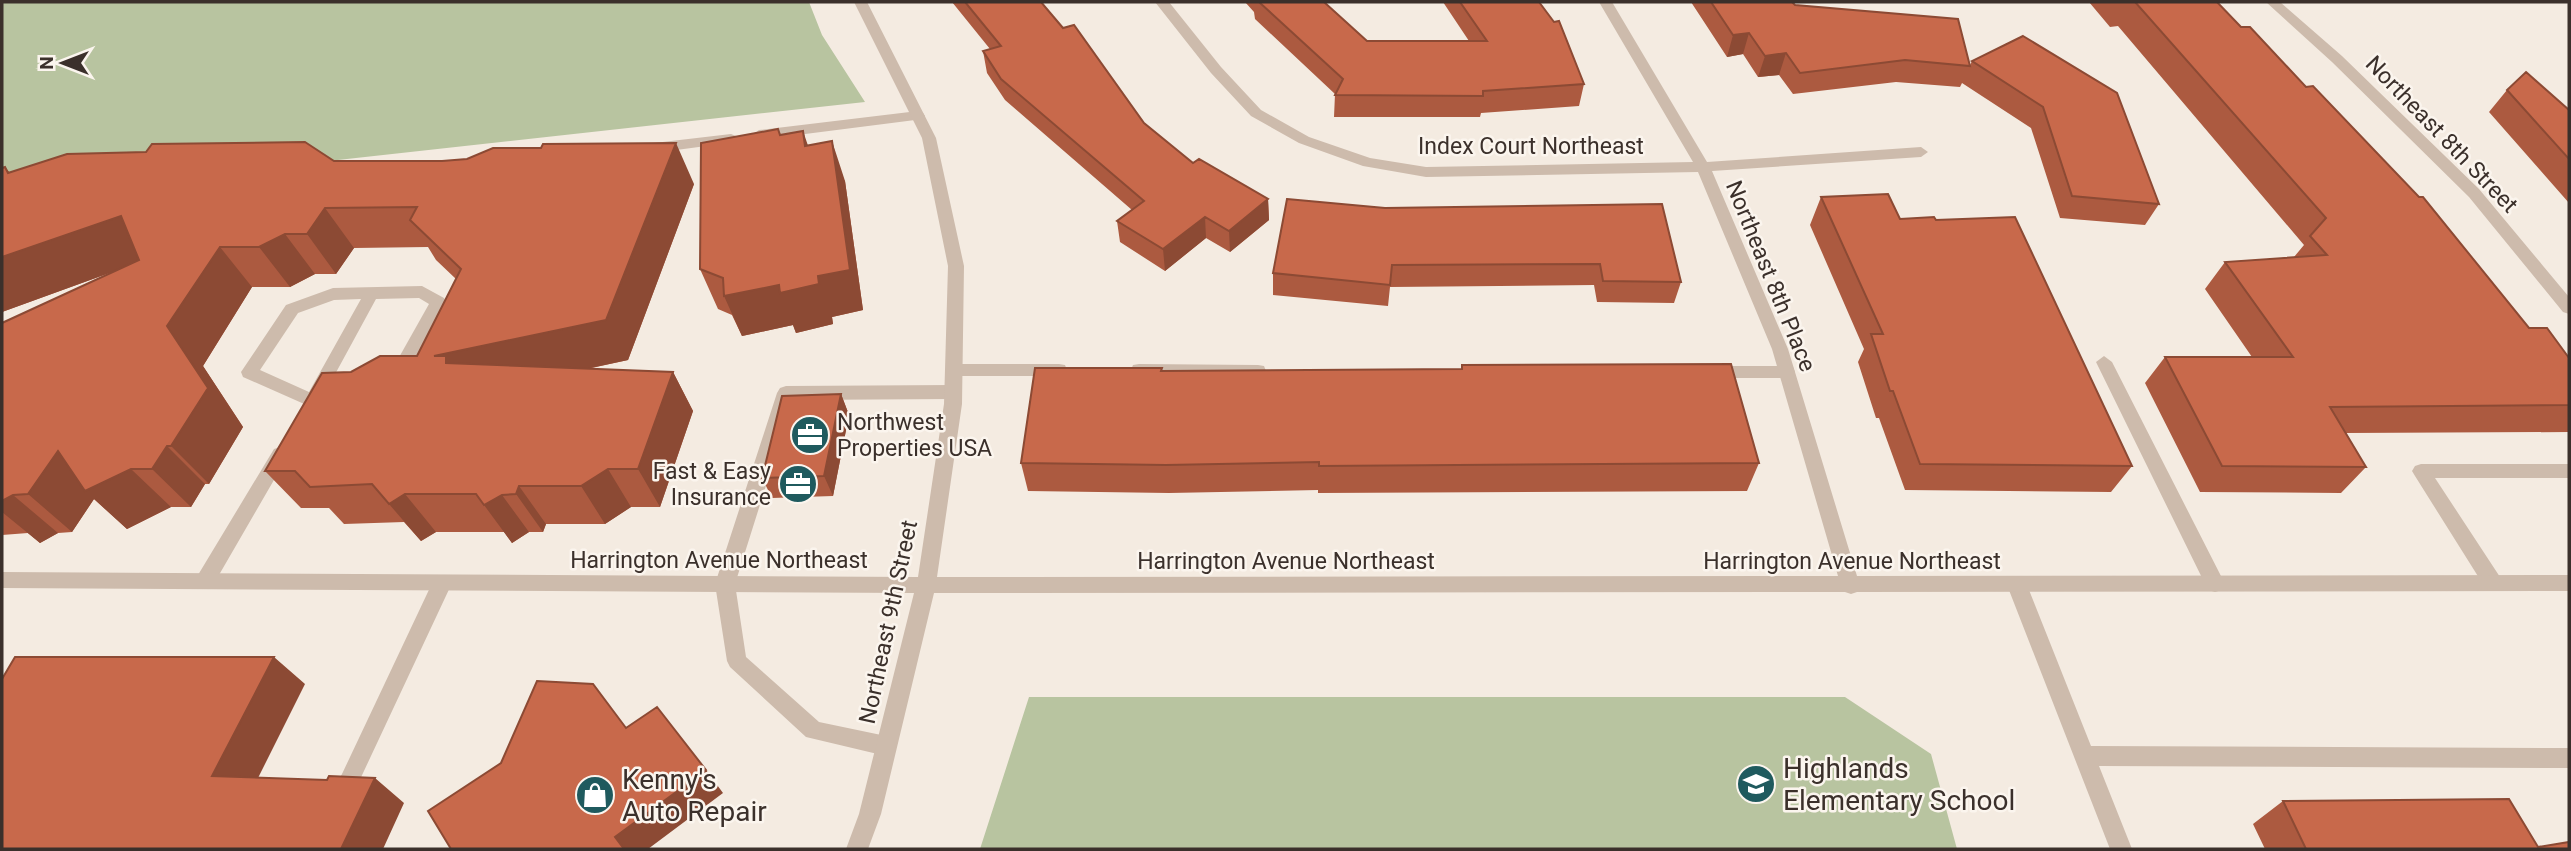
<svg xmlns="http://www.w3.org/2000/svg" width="2571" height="851" viewBox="0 0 2571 851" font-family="Roboto,sans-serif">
  <rect width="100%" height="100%" fill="#f4ebe1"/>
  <path fill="#b8c4a0" d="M2,2H809L822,35L865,102L2,197Z
    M1029,697H1845L1931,754L1957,849H980Z"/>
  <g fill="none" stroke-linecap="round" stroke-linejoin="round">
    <path fill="#cdbbac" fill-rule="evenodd" d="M918,111L923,113L925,116L923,119L759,140L752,135L759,130Z
      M731,134L736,136L738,139L736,142L654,153L647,148L654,143Z
      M422,286L444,298L446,302L405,378L311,407L243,377L241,372L286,305L333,288ZM419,298L429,304L393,368L327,389L376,299ZM361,299L309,392L260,370L298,313L334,300Z
      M2104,356L2112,362L2222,578L2225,584L2222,590L2215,592L2208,590L2096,362Z
      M954,364H1059L1065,365L1067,370L1065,375L1059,376H954L948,375L946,370L948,365Z
      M1139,364L1258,365L1264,366L1266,371L1264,376L1258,377L1139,376L1133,375L1131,370L1133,365Z
      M1710,366H1787L1793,367L1795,372L1793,377L1787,378H1710L1704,377L1702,372L1704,367Z
      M953,385L959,387L962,392L959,397L953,399L793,400L735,584L746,657L819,722L886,736L893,739L896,746L893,753L886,756L806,737L730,667L727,661L715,584L777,393L780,388L786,386Z
      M280,447L286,449L289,454L212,587L205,589L198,587L195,581L198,575L274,449Z
      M2421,464H2569V478H2435L2500,577L2503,583L2500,589L2493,591L2486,589L2415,476L2412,471L2415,466Z
      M442,575L449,577L452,583L356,788L349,791L342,788L338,781L342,774L435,577Z
      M2017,577L2024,579L2027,585L2091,746L2569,748V768L2099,766L2132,849H2110L2007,585L2010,579Z"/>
    <path fill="#cdbbac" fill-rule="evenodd" d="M854,2H867L936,138L964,266L962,404L937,577L1838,576L1772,349L1698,172L1426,177L1363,166L1299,143L1251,116L1211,73L1155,2H1169L1221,67L1261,110L1309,137L1370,158L1426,167L1693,162L1599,2H1612L1707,162L1921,147L1928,152L1921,157L1712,171L1788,349L1857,576L2569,575V591L1857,592L1851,594L1845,592L934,593L881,814L868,849H846L859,814L914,593L2,588V572L918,577L944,404L948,266L922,138Z
      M2266,2H2280L2342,56L2479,189L2569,297V314L2563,312L2469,197L2332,62Z"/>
  </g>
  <path fill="#ac5a40" d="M952,2H1041L1144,123L1193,163L1268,199L1269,220L1230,252L1206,238L1165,271L1120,242L1117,221L1132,210L1005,100L987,73L983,51L990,49Z
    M1245,2H1324L1367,41H1469L1443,2H1539L1584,84L1579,106L1481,113L1480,117H1334L1335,94L1255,19L1254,12Z
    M1691,2H1785L1970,65L1972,61L2023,36L2159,204L2145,225L2060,218L2031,128L1962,83L1960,87L1896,82L1793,94L1779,75L1758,77L1743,54L1727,57Z
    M2089,2H2217L2529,328L2569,358V432L2346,433L2366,467L2341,493L2200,492L2145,383L2165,357H2252L2205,289L2225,262L2294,257L2304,245L2118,26L2110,27Z
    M2507,90L2569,110V203L2489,112Z
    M778,129L780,135L808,145L845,181L863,310L832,317L833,324L796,333L793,325L742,336L732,315L718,309L700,269Z
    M334,161L694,184L628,360L587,369L673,372L693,411L660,507H631L605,524H546L543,532H529L512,543L504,532H436L421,541L404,522L344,524L329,508H301L265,471L351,372L417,356L456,279L436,260L428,247L354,248L336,274H315L290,287H252L203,366L243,427L209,484H205L191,507H171L127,529L94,499L72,532L58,533L40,543L28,533L2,535V323L115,271L2,312V168L5,167L10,173Z
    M1821,197L1900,219L1936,220L2132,466L2111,492L1905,490L1879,418H1876L1858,362L1864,349L1810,225Z
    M1287,199L1681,282L1674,303L1597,302L1594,285L1390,287L1388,306L1273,295V273Z
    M1462,365L1759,463L1747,491L1318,493V490L1169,493L1028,491L1021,463L1162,371L1461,369Z
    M841,394L849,415L833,496L772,498L762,478Z
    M2283,801L2538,847L2569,849H2265L2253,824Z"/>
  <path fill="#8c4a34" d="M1749,33L1743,54L1727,57L1733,35Z
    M1786,53L1779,75L1758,77L1765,56Z
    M803,131L817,172L805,146Z
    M832,141L845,181L863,310L832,317L833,324L796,333L793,325L742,336L724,296L818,276Z
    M676,143L694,184L628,360L472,393L434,356Z
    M1268,199L1269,220L1230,252L1229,231Z
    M325,208L354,248L336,274L307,234Z
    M121,216L156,256L2,312V257Z
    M1205,217L1206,238L1165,271L1163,249Z
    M285,234L315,274L290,287L259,247Z
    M220,247L252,287L203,366L243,427L209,484L171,446L167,326Z
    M673,372L693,411L660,507L638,469Z
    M841,394L849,415L833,496L824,476Z
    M167,446L205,484L191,507L152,469Z
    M58,451L131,469L171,507L127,529L94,499L72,532L28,494Z
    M608,469L631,507L605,524L581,486Z
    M519,486L546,524L543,532L516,494Z
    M405,494L436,532L421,541L389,504Z
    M13,495L58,533L40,543L2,512V501Z
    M502,495L529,532L512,543L484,505Z
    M274,657L305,684L246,802L212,776Z
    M706,770L723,793L648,849H624L615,837Z
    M375,778L404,803L383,849H341Z"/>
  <path fill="#c8694b" stroke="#8c4a34" stroke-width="2" d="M965,2H1041L1063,28L1074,25L1144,123L1193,163L1199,159L1268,199L1229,231L1205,217L1163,249L1117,221L1144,201L1001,79L983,51L1001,46Z
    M1259,2H1324L1367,41H1487L1460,2H1539L1554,22L1559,21L1584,84L1483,91V96L1335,95L1343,79Z
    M1711,2H1792L1795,5L1958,19L1970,66L1905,60L1800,73L1786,53L1765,56L1749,33L1733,35Z
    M2135,2H2217L2241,27H2250L2306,87L2313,86L2419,197H2423L2529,328H2547L2569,358V405L2330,407L2366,467L2222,466L2165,357H2293L2225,262L2327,255L2310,236L2326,218Z
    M2023,36L2117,93L2159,204L2072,196L2043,107L1972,61Z
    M2526,72L2569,110V159L2507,90Z
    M778,129L780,135L803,131L805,146L832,141L850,270L818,276L819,284L780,293L779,285L724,296L723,278L700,269L701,143Z
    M305,142L334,161H442L467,159L493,148H541L543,144L676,143L606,320L434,356H446V363L673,372L638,469H608L581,486H519L516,494L502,495L484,505L476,494H405L389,504L372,484L310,487L295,471H265L322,373L351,372L380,356H417L461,269L410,220L417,207L325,208L307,234H285L259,247H220L167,326L208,388L171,446H167L152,469H131L85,491L58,451L28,494L13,495L2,501V323L139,260L121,216L2,257V168L5,167L8,173L67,154L146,152L152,144Z
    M1888,194L1900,219L1934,217L1936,220L2015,217L2132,466L1920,464L1893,391H1890L1871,334H1883L1821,197Z
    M1287,199L1385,208L1662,204L1681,282L1603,281L1600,264L1392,265L1390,285L1273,273Z
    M1731,364L1759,463L1319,466V462L1166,465L1021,463L1035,368H1162L1161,371L1462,369V365Z
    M841,394L824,476L762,478L782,396Z
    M15,657H274L212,776L327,780L329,776L375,778L341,849H2V679Z
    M537,681L593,684L626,728L657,707L706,770L615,837L624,849H451L428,811L501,763Z
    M2509,799L2538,847L2569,842V849H2306L2283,801Z"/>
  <defs>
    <symbol id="office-disc" viewBox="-11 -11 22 22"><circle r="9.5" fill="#1f5a5e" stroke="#fbf5ee"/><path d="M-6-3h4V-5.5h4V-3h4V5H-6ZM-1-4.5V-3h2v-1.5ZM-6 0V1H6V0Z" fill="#fff"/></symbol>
    <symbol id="school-disc" viewBox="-11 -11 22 22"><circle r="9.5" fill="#1f5a5e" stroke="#fbf5ee"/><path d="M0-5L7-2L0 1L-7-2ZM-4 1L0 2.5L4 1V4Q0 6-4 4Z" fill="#fff"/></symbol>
    <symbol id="shop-disc" viewBox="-11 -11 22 22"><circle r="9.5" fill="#1f5a5e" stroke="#fbf5ee"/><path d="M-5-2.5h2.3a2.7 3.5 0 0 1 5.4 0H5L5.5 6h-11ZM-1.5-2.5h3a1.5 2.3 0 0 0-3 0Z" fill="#fff"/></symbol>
  </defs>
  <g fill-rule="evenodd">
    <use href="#office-disc" x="788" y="413" width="44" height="44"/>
    <use href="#office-disc" x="776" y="462" width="44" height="44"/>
    <use href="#school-disc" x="1734" y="762" width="44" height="44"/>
    <use href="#shop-disc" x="573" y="773" width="44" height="44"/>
  </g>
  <g text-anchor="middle" stroke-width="5" stroke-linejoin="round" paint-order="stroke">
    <g font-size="23" fill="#3b302b" stroke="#fbf5ee">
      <text transform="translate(2442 134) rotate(46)" y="8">Northeast 8th Street</text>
      <text x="1531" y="154">Index Court Northeast</text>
      <text transform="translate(1771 276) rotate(68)" y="8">Northeast 8th Place</text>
      <text x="719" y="568">Harrington Avenue Northeast</text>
      <text x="1286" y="569">Harrington Avenue Northeast</text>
      <text x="1852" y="569">Harrington Avenue Northeast</text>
      <text transform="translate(888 622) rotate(-78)" y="8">Northeast 9th Street</text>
    </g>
    <g font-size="23" fill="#3b302b" stroke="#fbf5ee" text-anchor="start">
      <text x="837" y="430">Northwest<tspan x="837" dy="26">Properties USA</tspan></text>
      <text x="771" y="479" text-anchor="end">Fast &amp; Easy<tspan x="771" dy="26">Insurance</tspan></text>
    </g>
    <g font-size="28" fill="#3b302b" stroke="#fbf5ee" text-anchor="start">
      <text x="1783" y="778">Highlands<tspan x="1783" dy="32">Elementary School</tspan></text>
      <text x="622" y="789">Kenny's<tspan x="622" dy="32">Auto Repair</tspan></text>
    </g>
  </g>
  <rect width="2571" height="851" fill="none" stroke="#3b302b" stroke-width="7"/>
  <g transform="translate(63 63) rotate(270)" stroke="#fbf5ee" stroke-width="5" paint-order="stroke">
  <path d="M0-5L12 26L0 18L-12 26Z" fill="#3b302b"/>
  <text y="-10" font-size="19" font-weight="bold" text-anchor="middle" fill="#3b302b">N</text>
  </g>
</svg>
